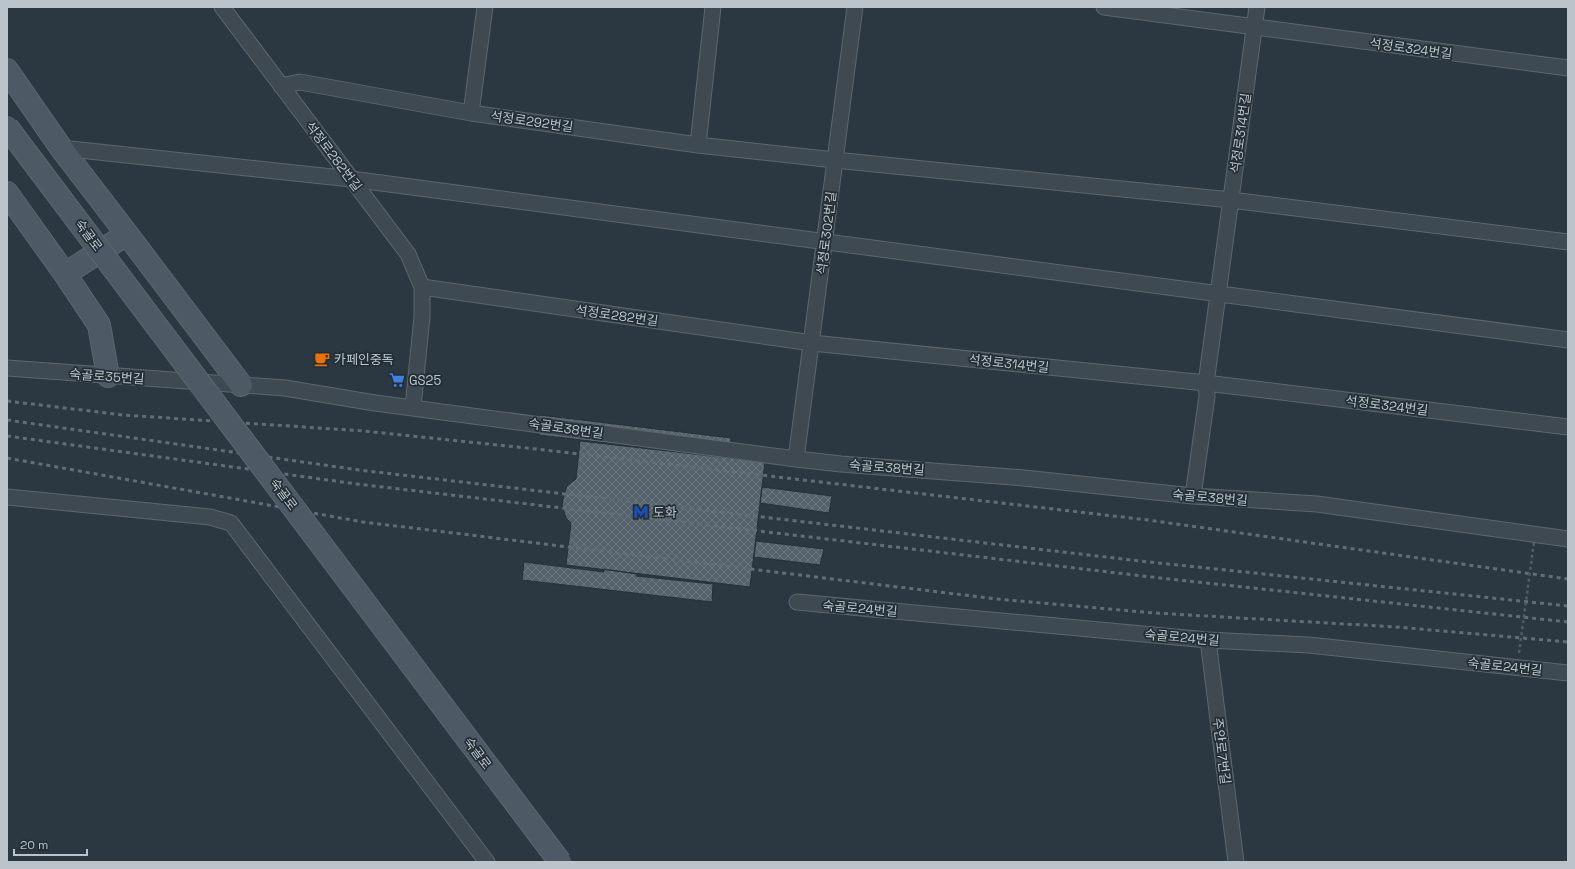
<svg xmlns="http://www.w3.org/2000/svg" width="1575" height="869" viewBox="0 0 1575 869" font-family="'Space Grotesk','Noto Sans KR',sans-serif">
  <defs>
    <pattern id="building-cross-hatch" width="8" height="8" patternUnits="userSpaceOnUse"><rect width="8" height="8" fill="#54626b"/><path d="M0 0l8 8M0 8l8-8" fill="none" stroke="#6b777f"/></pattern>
  </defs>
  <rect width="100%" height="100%" fill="#2b3741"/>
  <path fill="url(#building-cross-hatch)" stroke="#253038" d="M540,415L731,438L729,457L539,435Z
    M580,441L765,462L750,587L566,565L571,523L566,518L562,505L564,495L567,486L576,479Z
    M762,487L832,496L829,513L760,503Z
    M756,541L824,549L820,565L754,557Z
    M524,562L604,572V569L637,574L636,576L713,584L712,602L522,580Z"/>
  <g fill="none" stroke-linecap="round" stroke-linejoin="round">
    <defs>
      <path id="lane" d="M222,7L408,254L422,287V317L413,407
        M1104,7L1568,68
        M281,86L300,82L471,113L698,145L835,160L1231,200L1568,242
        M471,113L485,7
        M698,145L713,7
        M61,148L351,179L1568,340
        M422,287L812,343L1206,383L1568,427
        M7,368L285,388L375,403L796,459L841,464L1024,478L1193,496L1317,504L1568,539
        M796,459L855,7
        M1193,496L1207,396L1206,383L1257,7
        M7,497L210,517L231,523L487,862
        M797,602L1208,640L1309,645L1568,673
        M1208,640L1236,862"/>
      <path id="secondary" d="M7,70L61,148L127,234L65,274L7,193
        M127,234L241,385
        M65,274L99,325L108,376"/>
    </defs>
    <use href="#lane" stroke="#5d676e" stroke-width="17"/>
    <use href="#secondary" stroke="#5d676e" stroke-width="24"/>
    <use href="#lane" stroke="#3f4951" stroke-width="15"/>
    <use href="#secondary" stroke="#4d5964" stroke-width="22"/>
    <path stroke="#616e77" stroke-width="3" stroke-dasharray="4 4" stroke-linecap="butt" d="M7,401L123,415L364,431L536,449L1148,520L1568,579
      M7,420L359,470L1140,561L1568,606
      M7,436L357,484L1160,578L1568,622
      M7,458L363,522L997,599L1154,613L1397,627L1568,642"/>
    <defs>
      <path id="secondary-bridge" d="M7,127L560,862"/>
    </defs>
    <use href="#secondary-bridge" stroke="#5d676e" stroke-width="24" stroke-linecap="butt"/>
    <path stroke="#4d6060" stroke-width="2.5" stroke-dasharray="3 3" stroke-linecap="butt" d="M1519,653L1534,542"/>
    <use href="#secondary-bridge" stroke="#4d5964" stroke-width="22"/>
  </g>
  <defs>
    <symbol id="cafe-bare" viewBox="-9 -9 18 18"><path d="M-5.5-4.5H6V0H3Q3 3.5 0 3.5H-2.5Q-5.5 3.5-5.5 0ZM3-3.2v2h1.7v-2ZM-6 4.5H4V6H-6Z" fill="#e8710a" stroke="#232e36" stroke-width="2.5" paint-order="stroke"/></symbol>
    <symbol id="supermarket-bare" viewBox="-9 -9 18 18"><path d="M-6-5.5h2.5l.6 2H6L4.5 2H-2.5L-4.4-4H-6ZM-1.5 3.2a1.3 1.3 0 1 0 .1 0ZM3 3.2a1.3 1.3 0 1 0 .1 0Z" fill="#3f7fe0" stroke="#232e36" stroke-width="2.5" paint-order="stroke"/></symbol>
    <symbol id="metro-bare" viewBox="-9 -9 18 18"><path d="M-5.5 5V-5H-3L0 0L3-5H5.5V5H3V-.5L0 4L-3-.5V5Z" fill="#1a4fb4" stroke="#232e36" stroke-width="2.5" paint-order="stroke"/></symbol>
  </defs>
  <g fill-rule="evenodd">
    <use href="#cafe-bare" x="311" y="348" width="22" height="22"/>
    <use href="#supermarket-bare" x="386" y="369" width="22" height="22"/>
    <use href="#metro-bare" x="630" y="501" width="22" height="22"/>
  </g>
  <g text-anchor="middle" stroke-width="3.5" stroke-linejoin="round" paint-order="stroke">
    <g font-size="13" fill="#bcc4cb" stroke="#232e36">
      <text transform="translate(1411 48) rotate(8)" y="5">석정로324번길</text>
      <text transform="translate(532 121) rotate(8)" y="5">석정로292번길</text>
      <text transform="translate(1240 133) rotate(-82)" y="5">석정로314번길</text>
      <text transform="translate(334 156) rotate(53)" y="5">석정로282번길</text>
      <text transform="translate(826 233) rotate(-83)" y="5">석정로302번길</text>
      <text transform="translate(89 235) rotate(53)" y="5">숙골로</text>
      <text transform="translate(617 315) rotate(8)" y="5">석정로282번길</text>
      <text transform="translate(1009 363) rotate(6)" y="5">석정로314번길</text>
      <text transform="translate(107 376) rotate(4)" y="5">숙골로35번길</text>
      <text transform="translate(1387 405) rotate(7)" y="5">석정로324번길</text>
      <text transform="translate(566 428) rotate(8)" y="5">숙골로38번길</text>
      <text transform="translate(887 467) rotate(4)" y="5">숙골로38번길</text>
      <text transform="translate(284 494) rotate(53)" y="5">숙골로</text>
      <text transform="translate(1210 497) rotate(5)" y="5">숙골로38번길</text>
      <text transform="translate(860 608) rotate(5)" y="5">숙골로24번길</text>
      <text transform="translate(1182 637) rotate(5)" y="5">숙골로24번길</text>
      <text transform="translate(1505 666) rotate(6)" y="5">숙골로24번길</text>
      <text transform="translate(1222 751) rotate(83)" y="5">주안로7번길</text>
      <text transform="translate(478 753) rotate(53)" y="5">숙골로</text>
    </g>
    <g font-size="13" fill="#bcc4cb" stroke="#232e36" text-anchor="start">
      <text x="334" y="364">카페인중독</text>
      <text x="409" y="385">GS25</text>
      <text x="653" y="517">도화</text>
    </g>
  </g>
  <rect width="1575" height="869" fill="none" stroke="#bcc4cb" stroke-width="16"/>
  <path d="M14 849v6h73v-6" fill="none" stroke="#bcc4cb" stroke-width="2"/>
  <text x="20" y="849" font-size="12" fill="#bcc4cb" stroke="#232e36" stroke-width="3" paint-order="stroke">20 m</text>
</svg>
